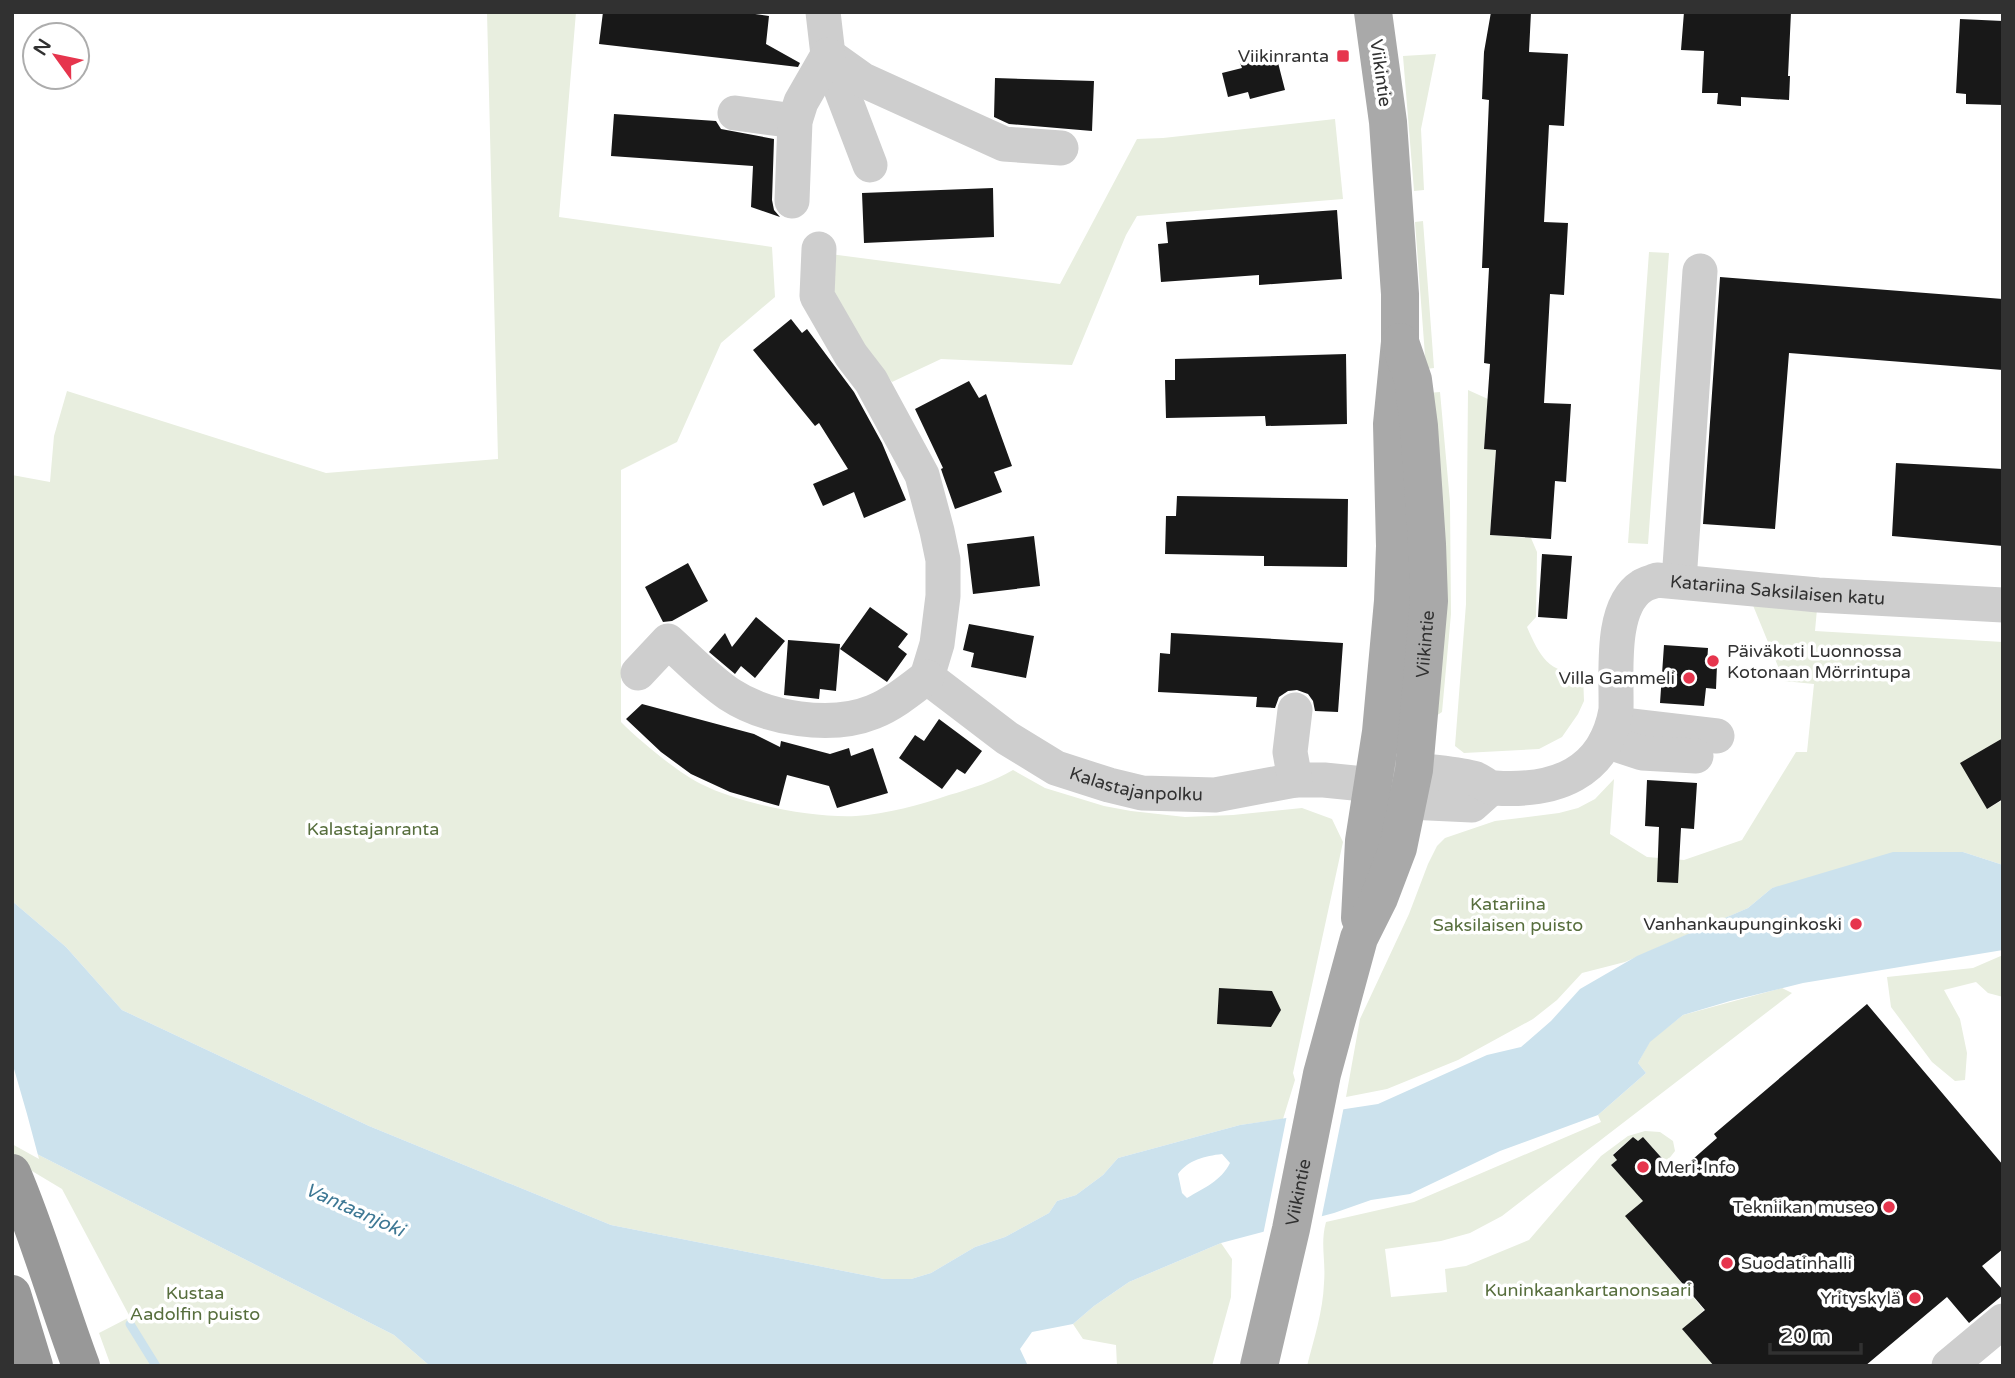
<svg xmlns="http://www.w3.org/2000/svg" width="2015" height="1378" viewBox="0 0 2015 1378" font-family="'Varela Round',sans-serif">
  <rect width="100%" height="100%" fill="#fff"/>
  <path fill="#e8eedf" d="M487,12H576L559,217L772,247L775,297L721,343L677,442L621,470V722C640,741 677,772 701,784C741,804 812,818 856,816C887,814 920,805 949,795C971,789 994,781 1013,770L1045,788L1104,806L1131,811L1185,817L1233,815L1302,808L1332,819L1343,842L1293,1073L1295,1080L1283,1119L1240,1125L1118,1158L1103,1175L1076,1195L1057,1201L1049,1213L1005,1237L975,1247L931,1273L911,1279H884L611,1225L369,1126L122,1010L66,947L12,901V475L50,482L54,436L67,391L326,473L498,459Z
    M1436,54L1421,129L1424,190L1414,191L1403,56Z
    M1335,119L1343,199L1137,216L1126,235L1072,365L941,359L892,382L845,323L832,290L830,254L1060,284L1137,139L1163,138Z
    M1423,221L1434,368L1426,369L1415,222Z
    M1649,252L1669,253L1648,544L1628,543Z
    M1468,390L1488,399L1484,449L1496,450L1490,535L1531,538L1537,552L1536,617L1527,627C1540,657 1548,672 1583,675L1584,701L1578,714L1562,737L1539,749L1464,753L1455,746L1466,604Z
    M1440,392L1450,502L1451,614L1442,712L1436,716L1428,393Z
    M1752,603L1817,609L1815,631L2003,642V738L1987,809L2003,800V865L1963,852L1772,888L1748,908L1625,962L1582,973L1557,1000L1533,1019L1458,1060L1387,1089L1346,1097L1360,1019L1409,914L1428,864L1437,846L1445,838L1495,821L1559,813L1578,808L1595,799L1614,779L1610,834L1647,857L1684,860L1742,840L1796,752H1807L1814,684L1784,681Z
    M2003,955V997L1988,993L1976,982L1944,990L1960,1019L1967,1053L1965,1080L1955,1081L1932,1062L1891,1007L1887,977L1973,968Z
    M1782,988L1792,993L1502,1216L1470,1233L1441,1241L1385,1249L1391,1297L1447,1292L1445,1269L1466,1266L1529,1240L1601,1156L1628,1136L1645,1131L1660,1132L1673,1141L1675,1151L1668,1160L1661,1157L1643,1137L1638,1141L1633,1137L1613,1154L1617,1160L1612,1165L1651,1194L1626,1216L1704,1310L1683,1330L1714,1366H1307C1314,1339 1323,1311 1324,1283C1326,1261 1320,1244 1326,1222L1414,1202L1601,1122L1598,1115L1646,1073L1638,1063L1650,1041L1683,1015Z
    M12,1139L23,1147L394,1335L430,1366H111L99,1333L130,1317L62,1189L12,1159Z
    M1221,1243L1232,1259L1231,1297L1212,1366H1117L1116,1345L1083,1339L1073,1324L1094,1306L1129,1282Z"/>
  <path fill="#cce2ed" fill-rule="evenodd" d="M1893,852H1963L2003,865V950L1803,983L1730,1001L1683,1015L1650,1042L1638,1063L1646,1073L1598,1115L1500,1151L1410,1194L1371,1200L1334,1213L1221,1243L1129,1282L1094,1306L1073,1324L1032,1332L1020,1349L1028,1366H430L394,1335L23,1147L12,1139V901L66,947L122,1010L369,1126L611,1225L884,1279H911L931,1273L975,1247L1005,1237L1049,1213L1057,1201L1076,1195L1103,1175L1118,1158L1240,1125L1378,1104L1487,1055L1521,1047L1551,1021L1580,989L1637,956L1748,908L1772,888ZM1222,1154L1230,1163C1221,1181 1204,1188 1187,1198L1182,1193L1178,1174C1188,1160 1205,1156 1222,1154Z"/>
  <path fill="#fff" d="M12,1062L27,1114L39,1159L12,1144Z
    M1344,1106L1321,1220L1263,1235L1287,1115Z"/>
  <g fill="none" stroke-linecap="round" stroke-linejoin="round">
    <path stroke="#cce2ed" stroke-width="9" d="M130,1324L156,1366"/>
  </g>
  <path fill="#181818" d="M603,12H741L769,16L766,44L800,63L798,67L599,44Z
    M1491,12H1531L1529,52L1568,54L1564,126L1549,125L1544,222L1568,223L1564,295L1550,294L1544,403L1571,404L1566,482L1555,481L1551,539L1490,535L1496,450L1484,449L1490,364L1484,363L1489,268H1482L1489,100L1482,99L1484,52Z
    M1684,12H1791L1788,76H1790L1789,100L1741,97V106L1717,104L1718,93H1702L1704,51L1681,50Z
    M1960,19L2003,21V105L1966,104V94L1956,93Z
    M1275,51L1285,90L1250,99L1248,92L1228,97L1222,73L1242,68L1239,60Z
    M995,78L1094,81L1092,131L1009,124L994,117Z
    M614,114L716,121L721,129L774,139L772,200L774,210L780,217L751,207L753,166L611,156Z
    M993,188L994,237L864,243L862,193Z
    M1337,210L1342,279L1259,285V275L1161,282L1158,244L1168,243L1166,222Z
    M1720,277L2003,299V370L1789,353L1775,529L1703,524Z
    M791,319L802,333L807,329L854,392L882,443L906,500L864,518L854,492L823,506L813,484L848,469L819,423L815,426L753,350Z
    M1346,354L1347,424L1266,426L1265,416L1166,418L1165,380H1175V359Z
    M969,381L979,398L986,394L1012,466L994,472L1002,492L955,509L943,475L941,469L943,468L915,409Z
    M1896,463L2003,469V546L1892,536Z
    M1177,496L1348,499L1347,567L1264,566V556L1165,554L1166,516H1176Z
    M1034,536L1040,586L973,594L967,544Z
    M1542,554L1572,556L1567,619L1538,617Z
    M688,563L708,601L672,621L663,622L645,587Z
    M870,607L908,634L898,647L907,654L887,682L840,649Z
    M756,617L785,641L755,678L741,666L735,674L709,652L725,633L732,647Z
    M969,624L1034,636L1026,678L971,667L974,653L963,650Z
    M1171,633L1343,643L1338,712L1315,711L1313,701L1308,694L1297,690L1288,691L1279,697L1275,708L1256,707L1257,697L1158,692L1160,653L1170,654Z
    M788,640L840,644L836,691L820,689L819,699L784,695Z
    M1664,645L1708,648L1707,664L1717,665L1716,689L1706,688L1704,706L1660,703Z
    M642,704L754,734L780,747L781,741L830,754L849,748L851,756L873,748L888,793L837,808L829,786L787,775L779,806L730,792L691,774L661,752L626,719Z
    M939,719L982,751L965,774L957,769L942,789L899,758L915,735L924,741Z
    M2003,738V799L1987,809L1960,763Z
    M1647,780L1697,783L1694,829L1681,828L1678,883L1657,882L1659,827L1645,826Z
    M1219,988L1272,991L1281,1010L1271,1027L1217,1024Z
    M1867,1004L2003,1165V1249L1982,1266L2003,1290V1295L1969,1323L1947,1297L1865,1366H1714L1682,1329L1705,1310L1625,1216L1643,1201L1611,1165L1617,1160L1613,1155L1633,1137L1638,1141L1643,1137L1676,1174L1717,1138L1714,1134Z"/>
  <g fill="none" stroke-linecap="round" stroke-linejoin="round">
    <g stroke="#cecece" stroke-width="35">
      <path d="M823,12L828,55L870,165"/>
      <path d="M828,55L863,80L1004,144L1061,148"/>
      <path d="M735,113L795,121"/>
      <path d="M792,201L795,121L801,102L828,55"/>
      <path id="s1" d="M819,249L817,296L851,355L871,381L922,475L937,531L943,560V596L937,644L927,677L1007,738L1056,768L1109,785L1142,793L1215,795L1295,780H1324L1374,785L1408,802L1472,805L1491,788"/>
      <path d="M1679,581L1700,271"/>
      <path d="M638,673L668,641C688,659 707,679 729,694C767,719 831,729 873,712C893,704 910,690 927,677"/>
      <path d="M1614,724L1717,736"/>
      <path d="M1606,741L1642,753L1696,756"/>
      <path d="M1295,780L1290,752L1295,710"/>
      <path id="s2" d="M1387,780C1395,777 1404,772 1412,771C1420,769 1468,776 1476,779C1483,782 1488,788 1495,788C1555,792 1605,774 1616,710C1617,675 1609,607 1642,586C1646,583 1653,582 1657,580L1818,595L2003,605"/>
      <path d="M1949,1366L2003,1321"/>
    </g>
    <g stroke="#a9a9a9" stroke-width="38">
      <path d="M1360,918L1364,841L1381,732L1393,601L1395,546L1392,424L1400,342V294L1388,122L1373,12"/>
      <path id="s3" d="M1259,1366L1291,1229L1322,1074L1359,938L1379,898L1398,848L1414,770L1429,601L1427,544L1419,426L1413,380L1400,342"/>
    </g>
    <path stroke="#989898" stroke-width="38" d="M12,1173C39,1236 57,1302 81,1366
      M12,1294L34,1366"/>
  </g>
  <g fill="#e6354d" stroke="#fff" stroke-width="2.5">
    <rect x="1336" y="49" width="14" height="14" rx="3.5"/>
    <circle cx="1713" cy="661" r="7"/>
    <circle cx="1689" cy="678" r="7"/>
    <circle cx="1856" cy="924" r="7"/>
    <circle cx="1643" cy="1167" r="7"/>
    <circle cx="1889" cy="1207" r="7"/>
    <circle cx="1727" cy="1263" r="7"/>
    <circle cx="1915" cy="1298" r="7"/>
  </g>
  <g text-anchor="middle" stroke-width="7" stroke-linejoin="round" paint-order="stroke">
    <g font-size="18" fill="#313131" stroke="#fff" text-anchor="end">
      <text x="1329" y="62">Viikinranta</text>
      <text x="1727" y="657" text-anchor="start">Päiväkoti Luonnossa<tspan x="1727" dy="21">Kotonaan Mörrintupa</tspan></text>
      <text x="1675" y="684">Villa Gammeli</text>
      <text x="1842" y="930">Vanhankaupunginkoski</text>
      <text x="1657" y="1173" text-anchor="start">Meri-Info</text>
      <text x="1875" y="1213">Tekniikan museo</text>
      <text x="1741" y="1269" text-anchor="start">Suodatinhalli</text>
      <text x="1901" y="1304">Yrityskylä</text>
    </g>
    <g font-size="18" fill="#313131" stroke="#fff">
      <text transform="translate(1381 73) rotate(82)" y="6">Viikintie</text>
      <text dy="6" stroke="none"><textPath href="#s2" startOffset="542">Katariina Saksilaisen katu</textPath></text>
      <text dy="6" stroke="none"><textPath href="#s3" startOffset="744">Viikintie</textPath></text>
      <text dy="6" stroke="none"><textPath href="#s1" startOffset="702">Kalastajanpolku</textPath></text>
      <text dy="6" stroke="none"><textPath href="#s3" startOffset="178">Viikintie</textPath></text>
    </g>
    <g font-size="18" fill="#576e3d" stroke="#fff">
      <text x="373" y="835">Kalastajanranta</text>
      <text x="1508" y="910">Katariina<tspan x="1508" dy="21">Saksilaisen puisto</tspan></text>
      <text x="1588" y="1296">Kuninkaankartanonsaari</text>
      <text x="195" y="1299">Kustaa<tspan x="195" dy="21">Aadolfin puisto</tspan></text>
    </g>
    <g font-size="19" font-style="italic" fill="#3e7894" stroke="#fff">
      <text transform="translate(355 1209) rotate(24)" y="7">Vantaanjoki</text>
    </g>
  </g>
  <rect width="2015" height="1378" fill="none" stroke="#313131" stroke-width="28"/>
  <g transform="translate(56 56) rotate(303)"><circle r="33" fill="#ffffff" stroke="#adadad" stroke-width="2"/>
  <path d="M0-5L12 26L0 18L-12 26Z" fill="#e6354d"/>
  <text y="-10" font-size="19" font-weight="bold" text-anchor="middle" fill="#313131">N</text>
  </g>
  <path d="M1770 1343v10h91v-10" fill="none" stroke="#313131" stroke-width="3.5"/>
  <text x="1780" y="1343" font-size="21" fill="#313131" stroke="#ffffff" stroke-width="5" paint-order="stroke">20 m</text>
</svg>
